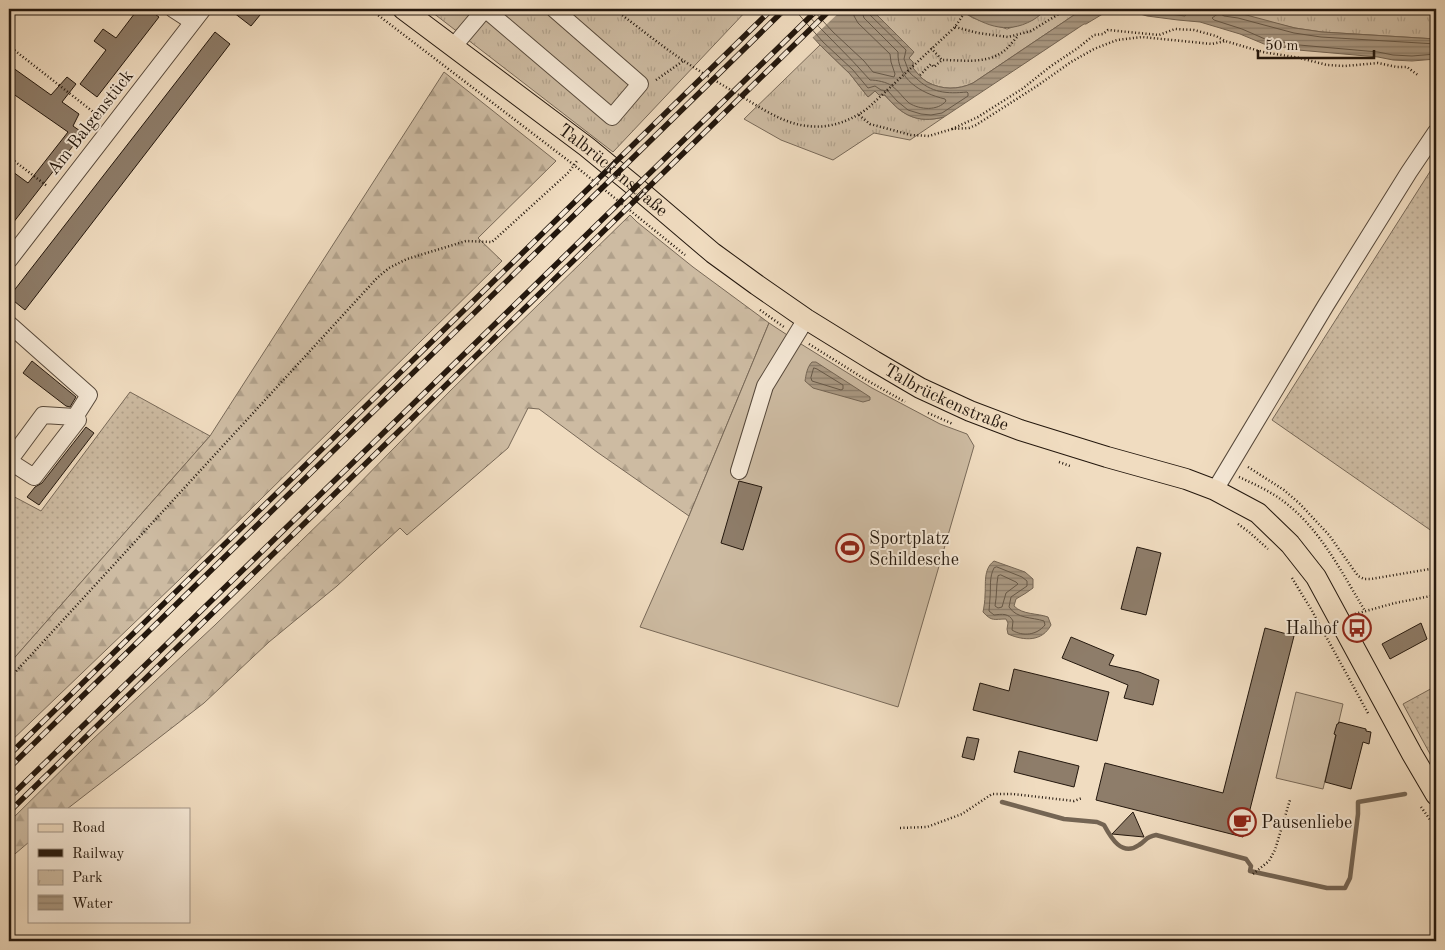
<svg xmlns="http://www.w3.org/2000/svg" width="1445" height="950" viewBox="0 0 1445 950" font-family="'Old Standard TT',serif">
  <defs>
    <pattern id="grass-dots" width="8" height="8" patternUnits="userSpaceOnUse" patternTransform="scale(1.25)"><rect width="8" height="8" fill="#cdbba2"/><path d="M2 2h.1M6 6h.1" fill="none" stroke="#b0a08a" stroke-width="1.8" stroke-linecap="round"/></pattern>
    <pattern id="forest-firs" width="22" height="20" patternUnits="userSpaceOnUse" patternTransform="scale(1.25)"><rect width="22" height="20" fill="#cdbba2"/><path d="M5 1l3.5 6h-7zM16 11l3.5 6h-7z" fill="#b0a08a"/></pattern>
    <pattern id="park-tufts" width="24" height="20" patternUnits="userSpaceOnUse" patternTransform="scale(1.25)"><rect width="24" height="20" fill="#cdbba2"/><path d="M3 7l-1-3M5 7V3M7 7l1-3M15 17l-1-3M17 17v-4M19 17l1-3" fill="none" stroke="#b0a08a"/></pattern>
    <pattern id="water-rules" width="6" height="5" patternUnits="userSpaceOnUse" patternTransform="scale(1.25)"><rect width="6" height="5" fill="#aa9983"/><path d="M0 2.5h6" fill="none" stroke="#8a7c6a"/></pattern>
  </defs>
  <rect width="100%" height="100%" fill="#f0dcc0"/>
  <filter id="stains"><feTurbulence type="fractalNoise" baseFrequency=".004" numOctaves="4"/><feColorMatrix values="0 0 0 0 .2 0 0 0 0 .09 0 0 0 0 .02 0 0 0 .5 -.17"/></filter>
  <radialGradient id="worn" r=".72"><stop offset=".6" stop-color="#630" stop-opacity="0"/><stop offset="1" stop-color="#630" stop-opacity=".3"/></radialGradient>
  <path fill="url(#grass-dots)" stroke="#786958" d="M1436,165V534L1272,420L1431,170Z
    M130,392L210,436L9,664V494L41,511Z
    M1436,686V765L1403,704Z"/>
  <path fill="url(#forest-firs)" stroke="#786958" d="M444,72L556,161L478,238L502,261L179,580L9,743V664L210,436Z
    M630,215L637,222L693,267L769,323L689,516L597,452L539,409L528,408L508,448L407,535L400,528L337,586L269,642L204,703L67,809H29V842L9,859V822L93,739L215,625L341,502L451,390Z"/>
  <path fill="url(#park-tufts)" stroke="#786958" d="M428,9H748L613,152Z
    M871,9H958L973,18L1007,29L1032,20L1049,9H1081L1077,11V13L973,83C958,90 942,90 927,82C922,79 917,73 913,68V62L909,58L914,52Z
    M985,9H1020C1007,15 998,13 985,9Z
    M1176,9H1436V39L1322,32L1295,28L1218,10L1202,13Z
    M820,45L850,74L868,97L875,91C886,95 885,96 893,104C908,119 924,122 944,117L910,140L874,133L833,160L781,140L744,119Z"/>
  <path fill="#cdbba2" stroke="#786958" d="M769,323L801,344L872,388L940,424L967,434L974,446L898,707L640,627L689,516Z
    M1296,692L1343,704L1323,789L1276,778Z"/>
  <path fill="url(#water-rules)" stroke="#746554" d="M787,9H871L914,52L909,58L913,62V68C917,73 922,79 927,82C942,90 958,90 973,83L1077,13V11L1081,9H1111L1086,24H1084L944,117C916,124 902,115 885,95H879L875,91L868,97L850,74L820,45Z
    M958,9H985L1004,13H1011L1020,9H1049C1043,12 1038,17 1033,20C1004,36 984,24 958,9Z
    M1123,9H1176L1202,13L1218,10L1239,13L1295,28L1322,32L1436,39V59L1412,61L1393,60L1378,57L1298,50L1264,44L1240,34L1200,22L1178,20L1147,16Z
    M812,362H816L870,397V400L863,402L813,388L805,381C806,375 807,367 812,362Z
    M994,561L1025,572L1033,579V588L1026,593L1016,599L1014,606C1023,615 1037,613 1048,617L1051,625C1042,642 1024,641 1008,634L1007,629L1008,623L1006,619C994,619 992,622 983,612C984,607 985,601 985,595C986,584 983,569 994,561Z"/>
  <path fill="#f0dcc0" d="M785,9H843L811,39Z"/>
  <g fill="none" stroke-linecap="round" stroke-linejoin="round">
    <path stroke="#665848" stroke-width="1" d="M794,9L823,42L853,70L868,88L875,86L881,90L888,91L897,101L908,110L921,114L931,115L942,113L968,96V93L967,92C947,94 931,93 916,78C913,76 909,73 908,69C906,65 906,63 904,59L906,50L869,14L867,9
      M802,9C824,33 848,55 870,80C876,80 887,82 892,86C899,91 903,98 909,103C920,110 938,111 946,101L945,99C920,93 897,79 898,52L864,18L861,9
      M812,9L833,32L864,61L873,72L894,77L895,74L891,62L890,54L858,23L854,16V9
      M1140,9L1148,11L1185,16L1187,14L1186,9
      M1436,44L1321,37L1294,33L1238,18L1224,16L1219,13L1212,18L1214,20L1242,29L1265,39L1299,45L1378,52L1393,55L1412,56L1436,54
      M814,368L817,369L843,385V389L841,390L812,381L811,378Z
      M997,567L1022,577L1027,581V586L1011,597L1009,607C1017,619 1032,617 1044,621L1045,625C1037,635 1023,637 1012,630L1013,621C1009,613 1002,614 994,615L989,611C989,607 990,602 990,598C991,587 989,577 994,568Z
      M1001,575L1016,582L1018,584L1006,593L1002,607L998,608L995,606C997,596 996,586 998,576Z"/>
    <path stroke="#746554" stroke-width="4.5" d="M1002,802L1064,819L1097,822L1104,825C1111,838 1122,857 1139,845C1147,840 1145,837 1156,835L1246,859L1251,866L1250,871L1327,888H1345L1350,878L1358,814V802L1405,794"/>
  </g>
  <path fill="#8e7d6a" stroke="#23170d" d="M138,9H148L159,17L97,97L80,84L106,50L94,41L103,29L116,38Z
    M229,9H265L251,26Z
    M215,32L230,44L25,310L9,297Z
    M9,65L51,95L67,77L76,84L62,102L79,114L73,126L83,133L9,228V169L28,183L68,132L9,91Z
    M32,361L76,397L70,407L66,406L23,373Z
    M86,427L94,433L39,505L27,497L35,487L42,483Z
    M739,481L762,487L743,550L721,543Z
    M1137,547L1161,553L1146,615L1121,609Z
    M1421,623L1427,639L1390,659L1382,644Z
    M1265,628L1294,636L1243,837L1096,800L1105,763L1223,793Z
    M1071,637L1114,655L1109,665L1139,672L1159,680L1153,705L1124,698L1128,685L1062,658Z
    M1014,669L1109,692L1097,741L973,710L980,683L1009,691Z
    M1339,722L1366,729V731L1371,732L1369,744L1363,742L1351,789L1325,782L1336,735L1334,734L1337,724H1338Z
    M967,737L979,739L974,760L962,757Z
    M1019,751L1079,766L1074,787L1014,772Z
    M1133,812L1144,837L1112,834Z"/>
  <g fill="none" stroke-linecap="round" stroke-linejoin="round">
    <defs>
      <path id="minor" d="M173,9L193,22
        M485,9L612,117L640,84L554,9
        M453,47L485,9
        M9,260L203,9
        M9,324L89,395L75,417L43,415L9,461L34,477L78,420L75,417
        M739,471L765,386L806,319
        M1215,490L1326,305L1409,172L1436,132"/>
      <g id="major">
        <path id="s1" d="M403,9L587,147L632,184L713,253L757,285L806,319L874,361L920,388L970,411L1020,430L1107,457L1186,479L1215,490L1258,513L1290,544L1316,577L1412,754L1436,795"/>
      </g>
    </defs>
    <use href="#minor" stroke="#56483a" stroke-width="18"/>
    <use href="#major" stroke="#23170d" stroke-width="22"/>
    <path stroke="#23170d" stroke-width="2.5" stroke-dasharray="1 2.5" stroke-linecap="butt" d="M370,9L574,165L685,255
      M614,9C637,26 660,45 684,61C702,73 721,84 739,95C760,107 783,124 808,126C829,129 851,121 868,108L955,27L967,9
      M955,27L978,33L1008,37L1031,31L1067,9
      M9,46L101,118
      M931,48L942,60C961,60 984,64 1001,53C1008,49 1013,41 1018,36
      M920,75L931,64L934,67L942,60
      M656,80L683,61
      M859,115L870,124L911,135L929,136L952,129L969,128L976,125L1037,86L1071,62L1094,49L1117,40L1142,37L1212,44L1225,41
      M952,129L978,117L1022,89L1051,66L1078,48L1094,35L1103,34L1108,30L1159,35L1175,29L1194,30L1216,36L1225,41L1263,52L1300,58L1327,65L1345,66L1378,63L1397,67H1407L1419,76
      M9,157L47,186
      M760,310L784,327
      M809,344L863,378L905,402
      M9,385L12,380
      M928,413L953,424
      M1059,462L1070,466
      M1248,467L1284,490L1300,504L1329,535L1358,576L1364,579H1371L1436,568
      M1239,477C1254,484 1270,491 1283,501C1320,528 1342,573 1365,611
      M1238,524L1249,532L1268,549
      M1292,578L1311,609L1369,715
      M1355,614L1395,603L1436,595
      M9,679L377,278L389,268L407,259L466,241L492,242L569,172L577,161
      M1421,807L1436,828
      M900,828L927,827L962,814L992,794H1013L1074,801L1082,798
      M1253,874L1269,861L1275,850L1290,800"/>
    <use href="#minor" stroke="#f5e8d6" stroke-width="16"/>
    <use href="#major" stroke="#f0dcc0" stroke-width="20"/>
    <defs>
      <path id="rail" d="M9,755L772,9
        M9,768L785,9
        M9,798L818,9
        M9,812L831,9"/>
    </defs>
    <use href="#rail" stroke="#23170d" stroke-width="5.5"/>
    <use href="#rail" stroke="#f5e8d6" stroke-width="4" stroke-dasharray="11" stroke-linecap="butt"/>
  </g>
  <defs>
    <symbol id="stadium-ring" viewBox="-11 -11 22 22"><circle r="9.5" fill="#f5e8d6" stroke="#8f2418" stroke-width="1.5"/><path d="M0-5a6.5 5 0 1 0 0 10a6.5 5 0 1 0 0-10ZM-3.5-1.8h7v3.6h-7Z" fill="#8f2418"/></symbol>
    <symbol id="bus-ring" viewBox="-11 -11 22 22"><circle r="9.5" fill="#f5e8d6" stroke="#8f2418" stroke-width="1.5"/><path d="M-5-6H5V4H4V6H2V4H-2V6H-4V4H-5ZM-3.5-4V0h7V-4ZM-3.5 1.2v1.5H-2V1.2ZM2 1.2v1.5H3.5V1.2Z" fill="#8f2418"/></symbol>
    <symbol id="cafe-ring" viewBox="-11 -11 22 22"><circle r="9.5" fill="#f5e8d6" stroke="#8f2418" stroke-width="1.5"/><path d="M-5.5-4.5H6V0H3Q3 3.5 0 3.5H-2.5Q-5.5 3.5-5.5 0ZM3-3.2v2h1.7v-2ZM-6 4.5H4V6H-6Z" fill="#8f2418"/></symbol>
  </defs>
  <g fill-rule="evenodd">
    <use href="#stadium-ring" x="834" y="532" width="32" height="32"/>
    <use href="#bus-ring" x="1341" y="612" width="32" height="32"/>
    <use href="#cafe-ring" x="1226" y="806" width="32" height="32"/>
  </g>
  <g text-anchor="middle" stroke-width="4" stroke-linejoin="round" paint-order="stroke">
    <g font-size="18" fill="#23170d" stroke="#f5e8d6">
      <text transform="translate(90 122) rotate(-52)" y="6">Am Balgenstück</text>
      <text dy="6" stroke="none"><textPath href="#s1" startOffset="265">Talbrückenstraße</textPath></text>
      <text dy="6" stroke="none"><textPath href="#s1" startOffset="670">Talbrückenstraße</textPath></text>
    </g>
    <g font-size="18" fill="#23170d" stroke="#f5e8d6" text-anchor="start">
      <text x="869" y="544">Sportplatz<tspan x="869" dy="21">Schildesche</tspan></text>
      <text x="1338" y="634" text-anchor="end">Halhof</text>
      <text x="1261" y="828">Pausenliebe</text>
    </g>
  </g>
  <rect width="1445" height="950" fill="none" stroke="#f0dcc0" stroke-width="30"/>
  <rect x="10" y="10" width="1425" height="930" fill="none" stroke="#23170d" stroke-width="2.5"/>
  <rect x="15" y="15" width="1415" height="920" fill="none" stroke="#23170d"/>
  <rect x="28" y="808" width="162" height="115" fill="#f5e8d6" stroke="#a19486"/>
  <rect x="38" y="824" width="25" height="8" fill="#f0dcc0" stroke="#a19486"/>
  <text x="72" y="832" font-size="15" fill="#23170d">Road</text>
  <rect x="38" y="849" width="25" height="8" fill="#23170d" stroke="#a19486"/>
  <text x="72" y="858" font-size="15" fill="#23170d">Railway</text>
  <rect x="38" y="870" width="25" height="15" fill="url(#park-tufts)" stroke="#a19486"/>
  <text x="72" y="882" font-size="15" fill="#23170d">Park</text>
  <rect x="38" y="895" width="25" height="15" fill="url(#water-rules)" stroke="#a19486"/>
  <text x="72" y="908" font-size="15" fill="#23170d">Water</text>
  <path d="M1258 50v8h116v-8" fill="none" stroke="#23170d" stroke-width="2.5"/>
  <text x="1265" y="50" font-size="15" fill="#23170d" stroke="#f5e8d6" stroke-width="4" paint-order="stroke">50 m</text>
  <rect width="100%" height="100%" filter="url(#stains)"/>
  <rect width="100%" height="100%" fill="url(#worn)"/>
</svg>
